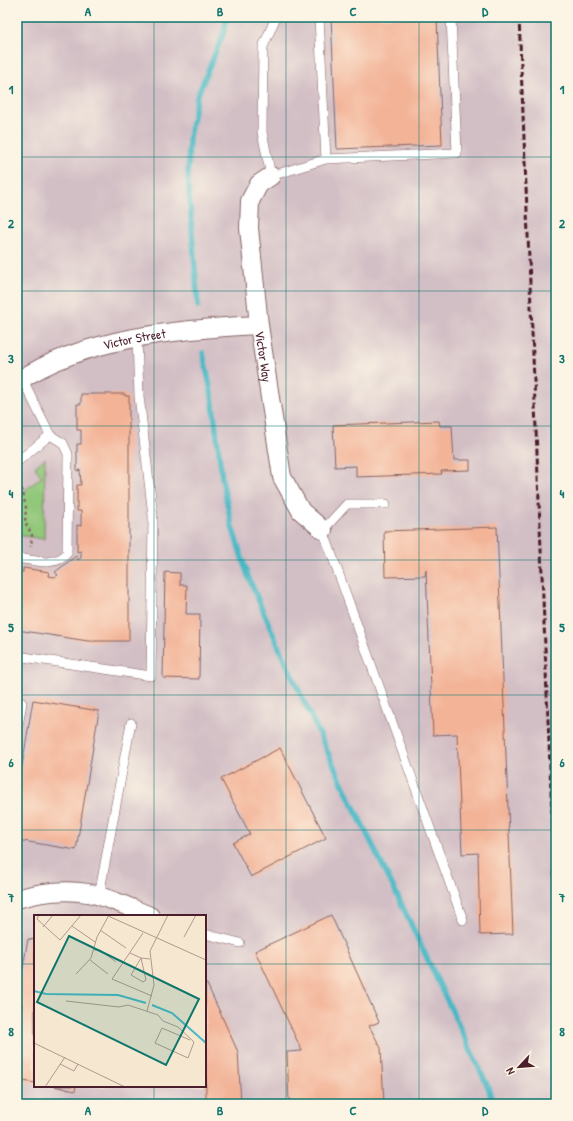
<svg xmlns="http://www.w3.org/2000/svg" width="573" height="1121" viewBox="0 0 573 1121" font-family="'Patrick Hand',sans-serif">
  <rect width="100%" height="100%" fill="#fcf5e5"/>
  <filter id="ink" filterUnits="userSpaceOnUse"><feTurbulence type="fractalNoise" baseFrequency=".025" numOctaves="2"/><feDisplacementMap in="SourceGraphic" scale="8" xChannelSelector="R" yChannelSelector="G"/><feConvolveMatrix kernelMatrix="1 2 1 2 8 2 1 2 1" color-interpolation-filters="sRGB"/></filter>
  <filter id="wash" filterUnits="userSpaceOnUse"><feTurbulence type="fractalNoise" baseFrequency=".012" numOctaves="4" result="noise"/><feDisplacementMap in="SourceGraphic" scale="16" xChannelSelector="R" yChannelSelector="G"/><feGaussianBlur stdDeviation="0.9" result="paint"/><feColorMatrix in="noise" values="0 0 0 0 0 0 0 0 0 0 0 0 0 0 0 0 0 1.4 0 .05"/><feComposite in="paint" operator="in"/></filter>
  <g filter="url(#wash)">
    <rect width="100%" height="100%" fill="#f6e8d0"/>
    <path fill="#d2bec5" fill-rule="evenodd" d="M17,17H556V1104H17ZM35,916H205V1086H35Z"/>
    <path fill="#91c87a" stroke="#6e7452" d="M45,458L44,539L17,535V496L42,477L35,467Z"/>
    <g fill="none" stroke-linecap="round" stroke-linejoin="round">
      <path stroke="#4ab8c5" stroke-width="5.5" d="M198,306L188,179L189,137L197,97L224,32L227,17
        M203,353L212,396L222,478L232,527L248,576L281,652L343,785L399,899L488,1087L493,1104"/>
    </g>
    <g id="blocks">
      <path fill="#f3b397" d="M331,17H437L442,145L337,149Z
        M81,394H125V396H129V641H88L17,630V571L23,572V568L49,572L48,576L55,577L58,575L55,572L76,556L78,560L81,558V551L77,552V525L81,526V511H77V485H81L80,470L77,471V444H81V430H77V404H81Z
        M439,421L440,426H452L454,460H470V470L441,471L442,474L356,477V466L335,467L333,425Z
        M497,527L513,934L480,935L478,853L462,854L457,734L433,735L426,570L425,576L385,577L384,531Z
        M165,572L180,573V585H187L186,614H200L199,679L163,678Z
        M33,700L99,711L76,850L17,840V796Z
        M280,748L326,838L251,877L233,843L250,834L221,779Z
        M331,915L379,1022L369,1026L381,1048L384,1104H289L287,1052L302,1051L255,951Z
        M28,939L35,940V1083L17,1080V1029L22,1005L17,1004V1001Z
        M205,984H207L238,1052L241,1104H206Z
        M54,1086H76L75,1091Z"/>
    </g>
  </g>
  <g filter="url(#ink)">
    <use href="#blocks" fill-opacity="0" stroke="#866565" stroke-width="1"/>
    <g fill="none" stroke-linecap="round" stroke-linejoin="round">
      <defs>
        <path id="lane" d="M276,17L263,47L262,132L271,176L326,159
          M319,17L326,159L457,153L451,17
          M22,378L50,435
          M17,462L50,435L63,443L68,454L67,553C56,568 33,560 17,558
          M386,504H347L323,530L463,920
          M17,656L151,676L153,516L139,396L137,338
          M17,731L22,703
          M99,896L131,723
          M205,934L240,943"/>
        <g id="street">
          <path id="s1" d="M271,176L259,184L250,201L249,228L259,325L282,477L301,511L323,530"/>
          <path id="s2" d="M17,382C83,337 181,329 259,325"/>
          <path d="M17,899C40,892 64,889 88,893C109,897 130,908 150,916"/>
        </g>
      </defs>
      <use href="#lane" stroke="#866565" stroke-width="10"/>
      <use href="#street" stroke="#866565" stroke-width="20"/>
      <path stroke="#866565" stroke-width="2.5" stroke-dasharray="3 3" stroke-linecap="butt" d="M17,484L22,490L26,508L25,522L32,535L31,547"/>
      <use href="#lane" stroke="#fff" stroke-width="9"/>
      <use href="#street" stroke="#fff" stroke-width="18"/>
      <path stroke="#4a1f2b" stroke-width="3" stroke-dasharray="6 3" stroke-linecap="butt" d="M519,17L556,913"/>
    </g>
  </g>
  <path fill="none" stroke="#0f766e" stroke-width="1" stroke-opacity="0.55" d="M154,17V916M286,17V1104M419,17V1104M17,157H556M17,291H556M17,426H556M17,560H556M17,695H556M17,830H556M17,964H35M205,964H556M154,1086V1104"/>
  <g text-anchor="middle" stroke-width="3.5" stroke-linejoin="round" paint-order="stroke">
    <g font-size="13" fill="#4a1f2b" stroke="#fcf5e5">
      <text dy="5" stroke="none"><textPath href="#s2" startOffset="126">Victor Street</textPath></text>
      <text dy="5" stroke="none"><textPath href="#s1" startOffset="190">Victor Way</textPath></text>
    </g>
  </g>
  <g transform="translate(34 915)">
    <rect width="172" height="172" fill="#f6e8d0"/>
    <path fill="none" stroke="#4ab8c5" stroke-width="2" d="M0,76L12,79L84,80L112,88M118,90L138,98L172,128"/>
    <path fill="none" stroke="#b1988e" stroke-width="1" d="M5,0L3,4L26,25L47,0M72,0L172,45M38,11L61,27M9,12L19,0M66,15L92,33M109,18L78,64L118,81M150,22L162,0M60,35H66L82,47M96,38L107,43L116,44M107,43L112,65L109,67L97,60ZM56,45L74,59M42,59L57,43L63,22L75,0M32,86L85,92L94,90L124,100L129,106M113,96L120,70L116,36L134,0M129,106L144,112L160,127L154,143L121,128L128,113L156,125M0,128L91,172M26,149L40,156L44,149M11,172L31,142"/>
    <path fill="#0f766e" fill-opacity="0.15" stroke="#0f766e" stroke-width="2" d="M35,21L165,84L132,150L3,87Z"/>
    <rect width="172" height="172" fill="none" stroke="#4a1f2b" stroke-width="2"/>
  </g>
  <rect width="573" height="1121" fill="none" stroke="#fcf5e5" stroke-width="44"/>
  <g transform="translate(519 1067) rotate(244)" stroke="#fcf5e5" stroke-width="3" paint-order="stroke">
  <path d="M0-3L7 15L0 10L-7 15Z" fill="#4a1f2b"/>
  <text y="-6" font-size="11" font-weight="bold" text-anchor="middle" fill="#4a1f2b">N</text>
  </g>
  <rect x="22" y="22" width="529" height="1077" fill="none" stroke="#0f766e" stroke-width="1.5"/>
  <g font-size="13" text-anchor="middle" font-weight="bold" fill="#0f766e">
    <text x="88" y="16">A</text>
    <text x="220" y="16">B</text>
    <text x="353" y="16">C</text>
    <text x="485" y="16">D</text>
    <text x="11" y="94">1</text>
    <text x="562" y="94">1</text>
    <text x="11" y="228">2</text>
    <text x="562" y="228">2</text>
    <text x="11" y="363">3</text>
    <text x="562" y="363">3</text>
    <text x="11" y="498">4</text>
    <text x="562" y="498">4</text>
    <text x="11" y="632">5</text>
    <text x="562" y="632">5</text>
    <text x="11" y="767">6</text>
    <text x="562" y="767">6</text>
    <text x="11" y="902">7</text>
    <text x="562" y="902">7</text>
    <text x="11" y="1036">8</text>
    <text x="562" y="1036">8</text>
    <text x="88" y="1115">A</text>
    <text x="220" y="1115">B</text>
    <text x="353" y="1115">C</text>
    <text x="485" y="1115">D</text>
  </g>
</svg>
